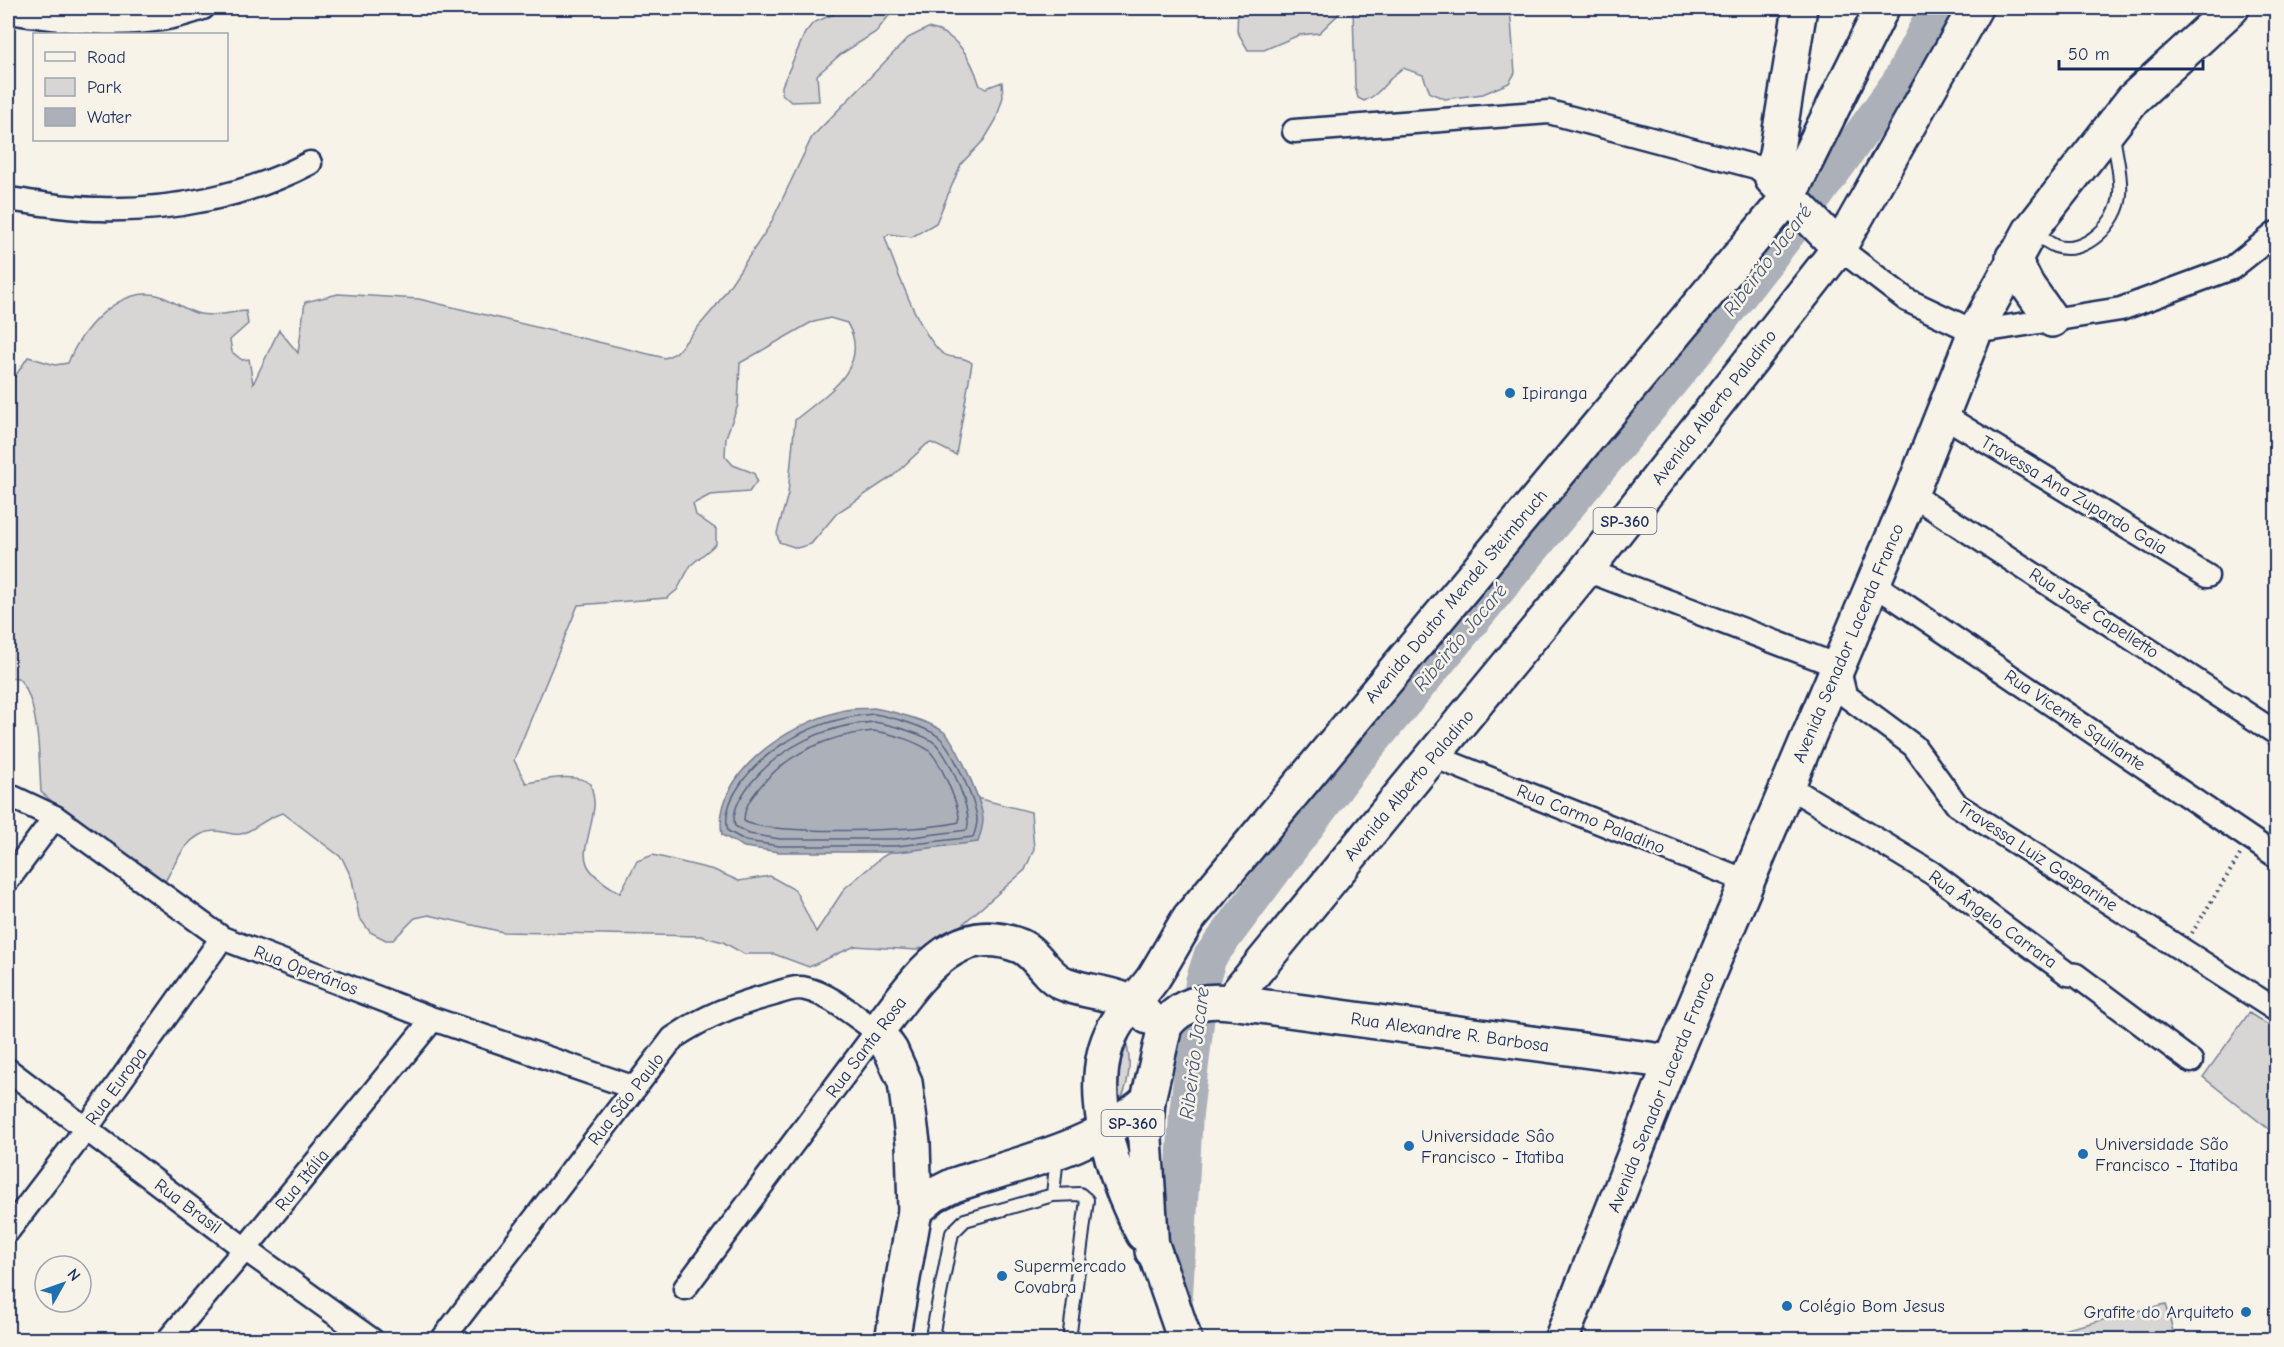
<svg xmlns="http://www.w3.org/2000/svg" width="2284" height="1347" viewBox="0 0 2284 1347" font-family="'Comic Neue',sans-serif">
  <rect width="100%" height="100%" fill="#f7f3e8"/>
  <filter id="ink" filterUnits="userSpaceOnUse"><feTurbulence type="fractalNoise" baseFrequency=".0167" numOctaves="2"/><feDisplacementMap in="SourceGraphic" scale="12" xChannelSelector="R" yChannelSelector="G"/><feConvolveMatrix kernelMatrix="1 2 1 2 8 2 1 2 1" color-interpolation-filters="sRGB"/></filter>
  <g filter="url(#ink)">
    <path fill="#d7d6d4" stroke="#798299" stroke-width="1.5" d="M836,8H895L876,32L841,54L817,75L819,101L791,102L782,94V86L805,33L813,23L834,14Z
      M1238,8H1345L1319,33L1299,35L1264,50H1248L1237,31Z
      M1353,8H1510L1515,73L1509,83L1483,94L1445,99L1430,93L1423,75L1403,68C1387,78 1382,94 1364,101L1358,98L1355,87Z
      M928,28C957,33 972,59 980,86L986,88L1002,82L1003,97L996,120L984,140L961,164L936,223L912,237L889,234L885,237C894,265 920,335 942,353C951,360 963,355 972,363L956,455L932,443L927,444L893,476L837,513L811,544L797,548L779,542L777,533L788,494L795,420C825,395 873,367 847,323L830,318L810,323L740,363L738,405L726,437L725,456L733,465L754,473L757,481L749,492L710,495L693,504L696,515L716,529V544L691,565L677,590L667,598L578,605L514,760L526,783C545,780 575,772 591,784C592,791 595,800 594,807C588,855 568,862 620,893L637,861L653,855L714,870L739,881L770,876L795,890L816,932L845,888L882,857L916,837L965,795L1031,812L1034,849L1025,870L943,941L916,950L855,946L809,967L774,954H744L723,942L701,936L503,932L429,915L415,918L393,940H386L370,932L359,917L352,879L342,858L283,813C266,817 254,831 241,834C233,836 222,830 213,831C188,833 176,861 166,880L156,884L142,878L41,792C39,761 40,700 18,678H8V383L12,381L28,357L55,365L68,363C80,330 118,287 157,295C172,299 185,311 200,314C213,317 232,312 246,311L248,324L230,340L232,352L242,360L249,359L253,384L279,330L298,353L305,302L338,294L419,299L665,358L676,353L716,306L770,225L812,137L908,38Z
      M2249,1013L2276,1030V1135L2203,1077Z
      M1127,1046C1132,1064 1128,1089 1118,1104L1117,1070Z
      M2166,1304L2175,1339H2049L2047,1334Z"/>
    <path fill="#acb0b9" stroke="#727c95" stroke-width="1.5" d="M874,708C891,711 930,721 944,732C956,741 983,804 983,820C983,827 980,835 978,842L898,852H779L744,847L722,835C712,773 789,724 841,711C852,708 864,709 874,708Z"/>
    <g fill="none" stroke-linecap="round" stroke-linejoin="round">
      <path stroke="#556382" stroke-width="1.5" d="M874,714C889,716 930,728 940,738C952,748 976,803 977,819C977,825 975,832 973,837L897,846H779L746,841L728,831C723,811 733,794 744,779C776,739 823,718 874,714Z
        M874,722C888,724 925,734 936,744C950,759 973,811 967,830L897,839H780L749,834L735,826C731,811 741,796 750,784C781,746 826,725 874,722Z
        M873,731C890,733 912,740 927,749C939,757 961,809 959,822C928,831 768,836 744,821C744,807 751,798 759,788C787,753 829,735 873,731Z"/>
      <path stroke="#acb0b9" stroke-width="34" d="M1175,1313L1186,1113L1202,982L1210,957L1354,764L1697,351L1799,220L1899,81L1936,8"/>
      <defs>
        <path id="lane" d="M2031,231C2038,236 2047,242 2055,246C2084,257 2119,222 2120,194C2122,175 2115,153 2113,134
          M1053,1195L1057,1155
          M939,1340L933,1331L952,1233L965,1220L1053,1195L1080,1194L1087,1200L1069,1340"/>
        <path id="street" d="M8,12C73,22 140,32 203,8
          M1294,131L1549,112L1756,167L1772,179
          M8,199C38,203 69,209 100,209C171,211 247,196 310,163
          M1839,248L1907,300L1975,332L2121,309L2232,268L2276,233
          M1941,414L2207,576
          M1911,494L2276,733
          M1586,570L1838,666L1845,695L1914,746L1957,805L2276,1010
          M1874,584L2276,856
          M1433,756L1749,882
          M1788,786L1932,873L2068,974L2076,975L2191,1061
          M8,795L55,817L222,938L433,1019L635,1088
          M8,880L55,817
          M8,1070L245,1249L372,1340
          M8,1231L86,1129L222,938
          M168,1340L245,1249L433,1019
          M442,1340L673,1038C705,1016 736,1004 774,994C783,991 796,986 806,989C832,995 855,1017 877,1031L685,1288"/>
        <path id="secondary" d="M1800,8L1772,179L1839,248
          M2013,257L2027,285L2052,320
          M1230,1002L1671,1062
          M915,1211L934,1195L954,1185C1020,1163 1095,1148 1148,1100
          M1561,1340L1671,1062L1911,494L1975,332L2030,231L2133,99L2232,8"/>
        <path id="primary" d="M1147,1230L1185,1340
          M1143,1234C1114,1180 1082,1086 1114,1028C1125,1008 1142,995 1154,977C1166,958 1177,937 1189,918L1789,196L1882,8
          M1152,1251L1145,1139L1148,1100L1165,1026C1180,1004 1204,999 1230,1002L1586,570L1839,248L1975,8
          M892,1340L915,1211L913,1143L905,1082L891,1051L877,1031C914,985 950,918 1020,946C1037,953 1047,978 1065,984C1093,995 1127,991 1148,1017"/>
      </defs>
      <use href="#lane" stroke="#1b2f5e" stroke-width="16"/>
      <use href="#street" stroke="#1b2f5e" stroke-width="27"/>
      <use href="#secondary" stroke="#1b2f5e" stroke-width="38"/>
      <use href="#primary" stroke="#1b2f5e" stroke-width="38"/>
      <path stroke="#1b2f5e" stroke-width="4" stroke-dasharray="1.5 4.5" stroke-linecap="butt" d="M2192,933L2240,855"/>
      <use href="#lane" stroke="#f7f3e8" stroke-width="12"/>
      <use href="#street" stroke="#f7f3e8" stroke-width="22"/>
      <use href="#secondary" stroke="#f7f3e8" stroke-width="33"/>
      <use href="#primary" stroke="#f7f3e8" stroke-width="33"/>
    </g>
  </g>
  <g fill="#1f6fb2" stroke="#f7f3e8" stroke-width="2">
    <circle cx="1510" cy="393" r="6"/>
    <circle cx="1409" cy="1146" r="6"/>
    <circle cx="2083" cy="1154" r="6"/>
    <circle cx="1002" cy="1276" r="6"/>
    <circle cx="1787" cy="1306" r="6"/>
    <circle cx="2246" cy="1312" r="6"/>
  </g>
  <g text-anchor="middle" stroke-width="5" stroke-linejoin="round" paint-order="stroke">
    <g fill="#f7f3e8" stroke="#5d6a87" stroke-width="1.5">
      <rect x="1593.5" y="508" width="63" height="26" rx="4.5"/>
      <rect x="1101.5" y="1110" width="63" height="26" rx="4.5"/>
    </g>
    <g font-size="16" font-weight="bold" fill="#1b2f5e">
      <text x="1625" y="527">SP-360</text>
      <text x="1133" y="1129">SP-360</text>
    </g>
    <g font-size="18" fill="#1b2f5e" stroke="#f7f3e8" text-anchor="start">
      <text x="1522" y="399">Ipiranga</text>
      <text x="1421" y="1142">Universidade Sâo<tspan x="1421" dy="21">Francisco - Itatiba</tspan></text>
      <text x="2095" y="1150">Universidade São<tspan x="2095" dy="21">Francisco - Itatiba</tspan></text>
      <text x="1014" y="1272">Supermercado<tspan x="1014" dy="21">Covabra</tspan></text>
      <text x="1799" y="1312">Colégio Bom Jesus</text>
      <text x="2234" y="1318" text-anchor="end">Grafite do Arquiteto</text>
    </g>
    <g font-size="18" fill="#1b2f5e" stroke="#f7f3e8">
      <text transform="translate(1714 407) rotate(-52)" y="6">Avenida Alberto Paladino</text>
      <text transform="translate(2074 495) rotate(31)" y="6">Travessa Ana Zupardo Gaia</text>
      <text transform="translate(1456 596) rotate(-50)" y="6">Avenida Doutor Mendel Steimbruch</text>
      <text transform="translate(2094 613) rotate(33)" y="6">Rua José Capelletto</text>
      <text transform="translate(1848 643) rotate(-67)" y="6">Avenida Senador Lacerda Franco</text>
      <text transform="translate(2075 720) rotate(34)" y="6">Rua Vicente Squilante</text>
      <text transform="translate(1409 785) rotate(-50)" y="6">Avenida Alberto Paladino</text>
      <text transform="translate(1591 819) rotate(22)" y="6">Rua Carmo Paladino</text>
      <text transform="translate(2038 856) rotate(33)" y="6">Travessa Luiz Gasparine</text>
      <text transform="translate(1993 919) rotate(36)" y="6">Rua Ângelo Carrara</text>
      <text transform="translate(306 970) rotate(21)" y="6">Rua Operários</text>
      <text transform="translate(1450 1032) rotate(8)" y="6">Rua Alexandre R. Barbosa</text>
      <text transform="translate(866 1047) rotate(-53)" y="6">Rua Santa Rosa</text>
      <text transform="translate(116 1086) rotate(-54)" y="6">Rua Europa</text>
      <text transform="translate(1661 1092) rotate(-68)" y="6">Avenida Senador Lacerda Franco</text>
      <text transform="translate(626 1099) rotate(-52)" y="6">Rua São Paulo</text>
      <text transform="translate(302 1180) rotate(-51)" y="6">Rua Itália</text>
      <text transform="translate(188 1206) rotate(37)" y="6">Rua Brasil</text>
    </g>
    <g font-size="20" font-style="italic" fill="#465679" stroke="#f7f3e8">
      <text transform="translate(1767 260) rotate(-53)" y="7">Ribeirão Jacaré</text>
      <text transform="translate(1460 637) rotate(-50)" y="7">Ribeirão Jacaré</text>
      <text transform="translate(1194 1053) rotate(-83)" y="7">Ribeirão Jacaré</text>
    </g>
  </g>
  <rect width="2284" height="1347" fill="none" stroke="#f7f3e8" stroke-width="30"/>
  <rect x="15" y="15" width="2254" height="1317" fill="none" stroke="#1b2f5e" stroke-width="2" filter="url(#ink)"/>
  <rect x="33" y="33" width="195" height="108" fill="#f7f3e8" stroke="#9fa5b1" stroke-width="1.5"/>
  <rect x="45" y="52" width="30" height="9" fill="#f7f3e8" stroke="#9fa5b1" stroke-width="1.5"/>
  <text x="87" y="63" font-size="18" fill="#1b2f5e">Road</text>
  <rect x="45" y="78" width="30" height="18" fill="#d7d6d4" stroke="#9fa5b1" stroke-width="1.5"/>
  <text x="87" y="93" font-size="18" fill="#1b2f5e">Park</text>
  <rect x="45" y="108" width="30" height="18" fill="#acb0b9" stroke="#9fa5b1" stroke-width="1.5"/>
  <text x="87" y="123" font-size="18" fill="#1b2f5e">Water</text>
  <g transform="translate(63 1284) rotate(50)"><circle r="28" fill="#f7f3e8" stroke="#9fa5b1" stroke-width="1.5"/>
  <path d="M0-4.5L10 22L0 15L-10 22Z" fill="#1f6fb2"/>
  <text y="-9" font-size="16" font-weight="bold" text-anchor="middle" fill="#1b2f5e">N</text>
  </g>
  <path d="M2059 60v9h144v-9" fill="none" stroke="#1b2f5e" stroke-width="3"/>
  <text x="2068" y="60" font-size="18" fill="#1b2f5e" stroke="#f7f3e8" stroke-width="4.5" paint-order="stroke">50 m</text>
</svg>
